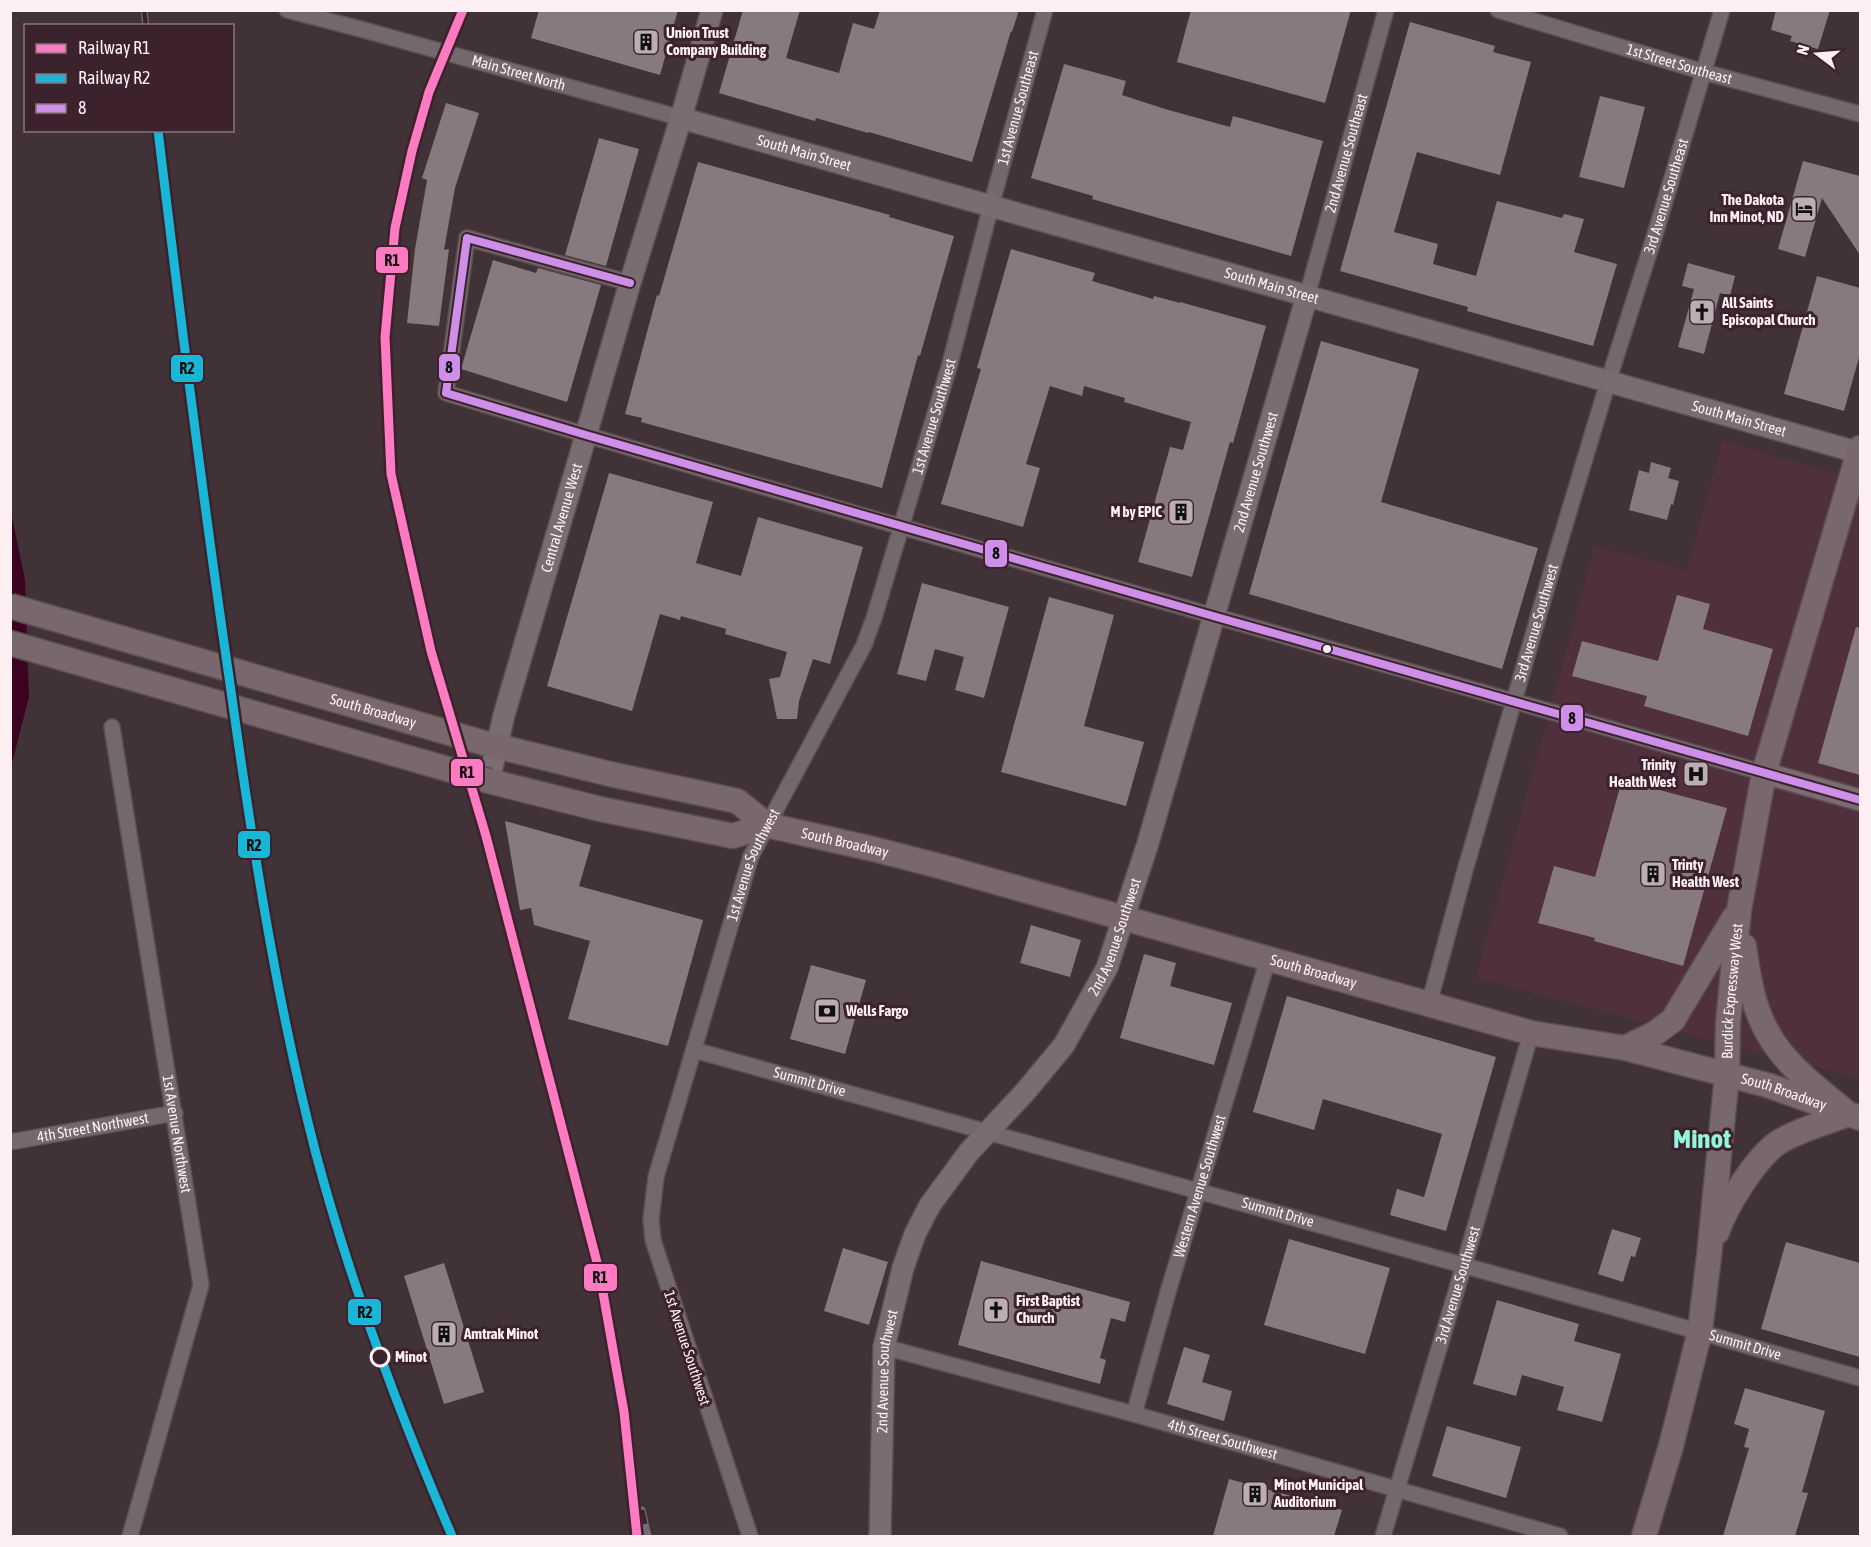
<svg xmlns="http://www.w3.org/2000/svg" width="1871" height="1547" viewBox="0 0 1871 1547" font-family="'Asap Condensed',sans-serif">
  <rect width="100%" height="100%" fill="#403237"/>
  <path fill="#50303c" d="M1723,441L1860,480V1079L1476,978L1595,546L1687,570Z"/>
  <path fill="#3c0421" d="M10,507L25,580L29,697L11,767Z"/>
  <path fill="#877a7e" d="M539,10H678L660,75L531,38Z
    M743,10H800L786,58L839,73L853,23L874,29L880,10H1019L1012,32L1011,31L972,162L869,132L868,133L816,118L815,121L719,93Z
    M1191,10H1351L1325,103L1177,62Z
    M1776,10H1830L1818,49L1790,41L1792,36L1771,30Z
    M1410,22L1495,46L1493,52L1531,62L1500,175L1417,152L1394,232L1438,244L1433,264L1476,276L1497,201L1562,218L1564,214L1584,219L1574,252L1617,264L1593,346L1467,311L1468,307L1340,271Z
    M1064,64L1126,81L1122,95L1165,109L1230,127L1233,116L1323,141L1291,256L1092,199L1093,196L1031,178Z
    M1600,96L1645,107L1624,188L1579,177Z
    M446,103L479,113L455,188L444,250L449,249L439,326L407,323L415,249L427,180L422,178Z
    M599,138L639,149L606,266L565,255Z
    M1803,161L1860,176V255L1822,198L1805,257L1778,249Z
    M698,162L890,215L889,217L954,236L920,356L918,355L882,488L641,422L642,418L625,414L657,295L659,296Z
    M1011,249L1095,273L1092,281L1153,299L1154,296L1180,303V302L1266,326L1233,443L1230,442L1192,577L1138,562L1170,447L1183,450L1191,422L1124,402L1125,398L1084,386L1082,396L1050,386L1026,464L1040,468L1023,527L941,504L981,369L977,368Z
    M493,260L536,273L538,268L601,285L567,402L461,369Z
    M1688,263L1735,276L1730,296L1720,293L1704,354L1678,347L1694,289L1682,286Z
    M1817,276L1860,288V354L1844,411L1784,394Z
    M1321,341L1419,369L1381,502L1538,548L1502,669L1249,594Z
    M1651,462L1671,468L1668,478L1679,481L1673,505L1671,504L1667,520L1629,510L1639,470L1649,473Z
    M609,473L713,502L696,563L741,576L758,517L863,547L830,664L813,659L799,701L797,719H777L769,679L780,677L787,652L725,634L726,629L681,616L680,620L660,614L632,711L547,686Z
    M922,583L1009,607L984,698L955,690L964,657L935,649L926,681L897,674Z
    M1677,595L1710,604L1703,629L1773,649L1748,736L1644,706L1647,696L1572,676L1582,641L1658,661Z
    M1049,597L1114,615L1084,726L1144,742L1126,806L1001,772Z
    M1856,627L1860,628V775L1818,763Z
    M1622,780L1727,808L1683,966L1594,941L1595,938L1538,923L1554,866L1595,877Z
    M505,821L591,845L579,886L703,920L668,1046L568,1019L590,941L534,925L531,908L520,910Z
    M1031,925L1081,940L1070,977L1020,963Z
    M1144,954L1176,963L1170,986L1232,1003L1214,1065L1120,1038Z
    M811,965L866,980L845,1054L790,1039Z
    M1287,996L1496,1057L1446,1231L1390,1215L1397,1189L1424,1197L1442,1134L1323,1099L1314,1130L1253,1112Z
    M1612,1229L1641,1238L1635,1257L1631,1256L1623,1282L1598,1274Z
    M1289,1239L1390,1268L1365,1354L1264,1325Z
    M1786,1242L1860,1263V1357L1761,1329Z
    M843,1248L888,1262L869,1325L824,1311Z
    M981,1261L1130,1302L1125,1322L1111,1318L1100,1358L1106,1360L1100,1384L958,1345Z
    M444,1263L484,1392L444,1404L404,1276Z
    M1497,1300L1579,1324L1574,1341L1621,1354L1602,1422L1557,1410L1564,1387L1522,1375L1516,1396L1473,1384Z
    M1184,1347L1210,1355L1202,1382L1232,1391L1224,1421L1167,1404Z
    M1745,1388L1825,1411L1802,1492L1808,1493L1795,1536H1723L1749,1448L1744,1447L1749,1429L1734,1424Z
    M1447,1426L1521,1447L1506,1498L1432,1476Z
    M1229,1479L1342,1510L1334,1536H1213Z"/>
  <g fill="none" stroke-linecap="round" stroke-linejoin="round">
    <defs>
      <g id="street">
        <path id="s1" d="M287,10L364,30L681,118"/>
        <path id="s2" d="M1498,10L1704,72L1860,114"/>
        <path d="M630,283L467,238L446,393C884,525 1325,646 1764,773"/>
        <path id="s3" d="M1307,296L1386,10"/>
        <path id="s4" d="M112,727L201,1285L130,1536"/>
        <path id="s5" d="M1429,1004L1464,874L1559,545L1608,382L1657,228L1722,10"/>
        <path id="s6" d="M694,1050C1083,1157 1472,1266 1860,1378"/>
        <path id="s7" d="M10,1142L175,1113"/>
        <path id="s8" d="M884,1347L1134,1414L1560,1536"/>
        <path id="s9" d="M1134,1414L1168,1292L1268,959"/>
        <path id="s10" d="M750,1536L653,1240L651,1219L656,1177L751,856L864,645L874,618L949,367L991,206L1045,10"/>
        <path id="s11" d="M1383,1536L1464,1265L1531,1033"/>
      </g>
      <g id="secondary">
        <path id="s12" d="M681,118L1860,453"/>
        <path d="M1764,773L1860,800"/>
        <path id="s13" d="M489,781L504,715L586,435L630,283L681,118L712,10"/>
        <path id="s14" d="M880,1536L884,1347L903,1268L915,1234L930,1205L969,1152L1025,1092L1064,1045L1107,968L1148,843L1307,296"/>
      </g>
      <g id="primary">
        <path d="M10,643L222,704"/>
        <path id="s15" d="M484,743L610,774L737,801L767,825L873,849L943,867L1531,1033L1625,1048L1767,1085L1860,1118"/>
        <path d="M489,781L600,809L733,836L767,825"/>
        <path d="M1625,1048L1654,1034L1673,1020L1734,918"/>
        <path d="M1717,1232C1726,1206 1756,1157 1779,1142C1800,1129 1826,1123 1848,1114C1820,1090 1787,1067 1769,1035C1753,1009 1748,975 1744,946"/>
        <path id="s16" d="M1644,1536L1671,1446L1700,1331L1709,1256L1727,1075L1728,1023L1739,910L1764,773L1860,448"/>
      </g>
    </defs>
    <use href="#street" stroke="#5a4e52" stroke-width="18"/>
    <use href="#secondary" stroke="#5a4e52" stroke-width="24"/>
    <use href="#primary" stroke="#5a4e52" stroke-width="27"/>
    <use href="#street" stroke="#73686c" stroke-width="15"/>
    <use href="#secondary" stroke="#7b6c72" stroke-width="21"/>
    <use href="#primary" stroke="#78686e" stroke-width="24"/>
    <defs>
      <path id="rail" d="M144,10L146,26
        M463,10L429,92L412,151L395,228L385,337L391,474L431,651L486,836L599,1270L624,1412L637,1536
        M158,130C180,315 203,500 230,684C252,842 276,1000 316,1154C351,1285 399,1413 452,1536
        M642,1510L648,1536"/>
    </defs>
    <use href="#rail" stroke="#776c70" stroke-width="7"/>
    <use href="#rail" stroke="#3c222c" stroke-width="4.5" stroke-dasharray="14" stroke-linecap="butt"/>
    <defs>
      <g id="primary-bridge">
        <path id="s17" d="M10,606L484,743"/>
        <path d="M222,704L489,781"/>
      </g>
    </defs>
    <use href="#primary-bridge" stroke="#5a4e52" stroke-width="27" stroke-linecap="butt"/>
    <use href="#primary-bridge" stroke="#78686e" stroke-width="24"/>
    <defs>
      <path id="bus-1" d="M630,283L467,238L446,393L586,435L1213,616L1860,800"/>
    </defs>
    <use href="#bus-1" stroke="#3c222c" stroke-width="12"/>
    <use href="#bus-1" stroke="#ce8fe9" stroke-width="8"/>
    <defs>
      <path id="rail-1" d="M463,10L429,92L412,151L395,228L385,337L391,474L431,651L486,836L599,1270L624,1412L637,1536"/>
      <path id="rail-2" d="M158,130C180,315 203,500 230,684C252,842 276,1000 316,1154C351,1285 399,1413 452,1536"/>
    </defs>
    <use href="#rail-1" stroke="#3c222c" stroke-width="14"/>
    <use href="#rail-2" stroke="#3c222c" stroke-width="14"/>
    <use href="#rail-1" stroke="#fe7ac1" stroke-width="9"/>
    <use href="#rail-2" stroke="#1ab6d8" stroke-width="9"/>
  </g>
  <defs>
    <symbol id="building-square" viewBox="-11 -11 22 22"><rect x="-9" y="-9" width="18" height="18" rx="4" fill="#bbadb1" stroke="#3c222c"/><path d="M-4-6H4V6H1V3H-1V6H-4ZM-2.5-4.3h1.7v1.8h-1.7ZM.8-4.3h1.7v1.8H.8ZM-2.5-1h1.7V.8h-1.7ZM.8-1h1.7V.8H.8Z" fill="#111"/></symbol>
    <symbol id="hotel-square" viewBox="-11 -11 22 22"><rect x="-9" y="-9" width="18" height="18" rx="4" fill="#bbadb1" stroke="#3c222c"/><path d="M-6-4.5h1.5V1H6V5H4.5V3h-9V5H-6ZM-4 0a1.8 1.8 0 1 1 3.6 0ZM.5 0V-2.5h3Q6-2.5 6 0Z" fill="#111"/></symbol>
    <symbol id="church-square" viewBox="-11 -11 22 22"><rect x="-9" y="-9" width="18" height="18" rx="4" fill="#bbadb1" stroke="#3c222c"/><path d="M-1.2-6h2.4v3.5h3.3v2.4h-3.3V6h-2.4V-.1h-3.3v-2.4h3.3Z" fill="#111"/></symbol>
    <symbol id="hospital-square" viewBox="-11 -11 22 22"><rect x="-9" y="-9" width="18" height="18" rx="4" fill="#bbadb1" stroke="#3c222c"/><path d="M-5-5h3v3.5h4V-5h3V5h-3V1.5h-4V5h-3Z" fill="#111"/></symbol>
    <symbol id="bank-square" viewBox="-11 -11 22 22"><rect x="-9" y="-9" width="18" height="18" rx="4" fill="#bbadb1" stroke="#3c222c"/><path d="M-6-4H6V4H-6ZM0-2.3a2.3 2.3 0 1 0 0 4.6a2.3 2.3 0 1 0 0-4.6Z" fill="#111"/></symbol>
  </defs>
  <g fill-rule="evenodd">
    <use href="#building-square" x="631" y="27" width="30" height="30"/>
    <use href="#hotel-square" x="1789" y="194" width="30" height="30"/>
    <use href="#church-square" x="1687" y="297" width="30" height="30"/>
    <use href="#building-square" x="1166" y="497" width="30" height="30"/>
    <use href="#hospital-square" x="1681" y="759" width="30" height="30"/>
    <use href="#building-square" x="1638" y="859" width="30" height="30"/>
    <use href="#bank-square" x="812" y="996" width="30" height="30"/>
    <use href="#church-square" x="981" y="1295" width="30" height="30"/>
    <use href="#building-square" x="429" y="1319" width="30" height="30"/>
    <use href="#building-square" x="1240" y="1479" width="30" height="30"/>
  </g>
  <circle fill="#fdeff3" stroke="#3c222c" stroke-width="2" cx="1327" cy="649" r="5"/>
  <circle fill="#3c222c" stroke="#fdeff3" stroke-width="3" cx="380" cy="1357" r="9"/>
  <g text-anchor="middle" stroke-width="6" stroke-linejoin="round" paint-order="stroke">
    <g font-size="15" font-weight="bold" fill="#fdeff3" stroke="#3c222c" text-anchor="start">
      <text x="666" y="38">Union Trust<tspan x="666" dy="17">Company Building</tspan></text>
      <text x="1784" y="205" text-anchor="end">The Dakota<tspan x="1784" dy="17">Inn Minot, ND</tspan></text>
      <text x="1722" y="308">All Saints<tspan x="1722" dy="17">Episcopal Church</tspan></text>
      <text x="1162" y="517" text-anchor="end">M by EPIC</text>
      <text x="1676" y="770" text-anchor="end">Trinity<tspan x="1676" dy="17">Health West</tspan></text>
      <text x="1672" y="870">Trinty<tspan x="1672" dy="17">Health West</tspan></text>
      <text x="846" y="1016">Wells Fargo</text>
      <text x="1016" y="1306">First Baptist<tspan x="1016" dy="17">Church</tspan></text>
      <text x="464" y="1339">Amtrak Minot</text>
      <text x="1274" y="1490">Minot Municipal<tspan x="1274" dy="17">Auditorium</tspan></text>
    </g>
    <g font-size="15" fill="#fdeff3" stroke="#3c222c">
      <text dy="5" stroke="none"><textPath href="#s2" startOffset="189">1st Street Southeast</textPath></text>
      <text dy="5" stroke="none"><textPath href="#s1" startOffset="240">Main Street North</textPath></text>
      <text dy="5" stroke="none"><textPath href="#s10" startOffset="1508">1st Avenue Southeast</textPath></text>
      <text dy="5" stroke="none"><textPath href="#s12" startOffset="128">South Main Street</textPath></text>
      <text dy="5" stroke="none"><textPath href="#s3" startOffset="148">2nd Avenue Southeast</textPath></text>
      <text dy="5" stroke="none"><textPath href="#s5" startOffset="842">3rd Avenue Southeast</textPath></text>
      <text dy="5" stroke="none"><textPath href="#s12" startOffset="614">South Main Street</textPath></text>
      <text dy="5" stroke="none"><textPath href="#s10" startOffset="1188">1st Avenue Southwest</textPath></text>
      <text dy="5" stroke="none"><textPath href="#s12" startOffset="1100">South Main Street</textPath></text>
      <text dy="5" stroke="none"><textPath href="#s14" startOffset="1154">2nd Avenue Southwest</textPath></text>
      <text dy="5" stroke="none"><textPath href="#s13" startOffset="273">Central Avenue West</textPath></text>
      <text dy="5" stroke="none"><textPath href="#s5" startOffset="396">3rd Avenue Southwest</textPath></text>
      <text dy="5" stroke="none"><textPath href="#s17" startOffset="378">South Broadway</textPath></text>
      <text dy="5" stroke="none"><textPath href="#s15" startOffset="378">South Broadway</textPath></text>
      <text dy="5" stroke="none"><textPath href="#s10" startOffset="702">1st Avenue Southwest</textPath></text>
      <text dy="5" stroke="none"><textPath href="#s14" startOffset="668">2nd Avenue Southwest</textPath></text>
      <text dy="5" stroke="none"><textPath href="#s15" startOffset="864">South Broadway</textPath></text>
      <text dy="5" stroke="none"><textPath href="#s16" startOffset="554">Burdick Expressway West</textPath></text>
      <text dy="5" stroke="none"><textPath href="#s6" startOffset="120">Summit Drive</textPath></text>
      <text dy="5" stroke="none"><textPath href="#s15" startOffset="1350">South Broadway</textPath></text>
      <text dy="5" stroke="none"><textPath href="#s7" startOffset="84">4th Street Northwest</textPath></text>
      <text dy="5" stroke="none"><textPath href="#s4" startOffset="412">1st Avenue Northwest</textPath></text>
      <text dy="5" stroke="none"><textPath href="#s9" startOffset="237">Western Avenue Southwest</textPath></text>
      <text dy="5" stroke="none"><textPath href="#s6" startOffset="606">Summit Drive</textPath></text>
      <text dy="5" stroke="none"><textPath href="#s11" startOffset="262">3rd Avenue Southwest</textPath></text>
      <text dy="5" stroke="none"><textPath href="#s6" startOffset="1092">Summit Drive</textPath></text>
      <text transform="translate(687 1348) rotate(72)" y="5">1st Avenue Southwest</text>
      <text dy="5" stroke="none"><textPath href="#s14" startOffset="165">2nd Avenue Southwest</textPath></text>
      <text dy="5" stroke="none"><textPath href="#s8" startOffset="351">4th Street Southwest</textPath></text>
    </g>
    <g font-size="15" font-weight="bold" fill="#fdeff3" stroke="#3c222c" text-anchor="start">
      <text x="395" y="1362">Minot</text>
    </g>
    <g font-size="27" font-weight="bold" fill="#92f5dc" stroke="#3c222c">
      <text x="1702" y="1148">Minot</text>
    </g>
  </g>
  <g stroke="#3c222c" stroke-width="2">
    <rect x="375" y="246" width="34" height="28" rx="6" fill="#fe7ac1"/>
    <rect x="438" y="353" width="23" height="29" rx="6" fill="#ce8fe9"/>
    <rect x="170" y="354" width="34" height="29" rx="6" fill="#1ab6d8"/>
    <rect x="984" y="539" width="24" height="29" rx="6" fill="#ce8fe9"/>
    <rect x="1560" y="704" width="24" height="28" rx="6" fill="#ce8fe9"/>
    <rect x="450" y="758" width="34" height="29" rx="6" fill="#fe7ac1"/>
    <rect x="237" y="830" width="34" height="29" rx="6" fill="#1ab6d8"/>
    <rect x="583" y="1263" width="35" height="29" rx="6" fill="#fe7ac1"/>
    <rect x="347" y="1298" width="35" height="28" rx="6" fill="#1ab6d8"/>
  </g>
  <g font-size="16" text-anchor="middle" font-weight="bold" fill="#111">
    <text x="392" y="266">R1</text>
    <text x="449" y="373">8</text>
    <text x="187" y="374">R2</text>
    <text x="996" y="559">8</text>
    <text x="1572" y="724">8</text>
    <text x="467" y="778">R1</text>
    <text x="254" y="851">R2</text>
    <text x="600" y="1283">R1</text>
    <text x="365" y="1318">R2</text>
  </g>
  <rect width="1871" height="1547" fill="none" stroke="#fdeff3" stroke-width="24"/>
  <rect x="24" y="24" width="210" height="108" fill="#3c222c" stroke="#89747c" stroke-width="1.5"/>
  <rect x="36" y="44" width="30" height="9" fill="#fe7ac1" stroke="#89747c" stroke-width="1.5"/>
  <text x="78" y="54" font-size="18" fill="#fdeff3">Railway R1</text>
  <rect x="36" y="74" width="30" height="9" fill="#1ab6d8" stroke="#89747c" stroke-width="1.5"/>
  <text x="78" y="84" font-size="18" fill="#fdeff3">Railway R2</text>
  <rect x="36" y="104" width="30" height="9" fill="#ce8fe9" stroke="#89747c" stroke-width="1.5"/>
  <text x="78" y="114" font-size="18" fill="#fdeff3">8</text>
  <g transform="translate(1817 54) rotate(286)" stroke="#3c222c" stroke-width="4.5" paint-order="stroke">
  <path d="M0-4.5L10 22L0 15L-10 22Z" fill="#fdeff3"/>
  <text y="-9" font-size="16" font-weight="bold" text-anchor="middle" fill="#fdeff3">N</text>
  </g>
</svg>
